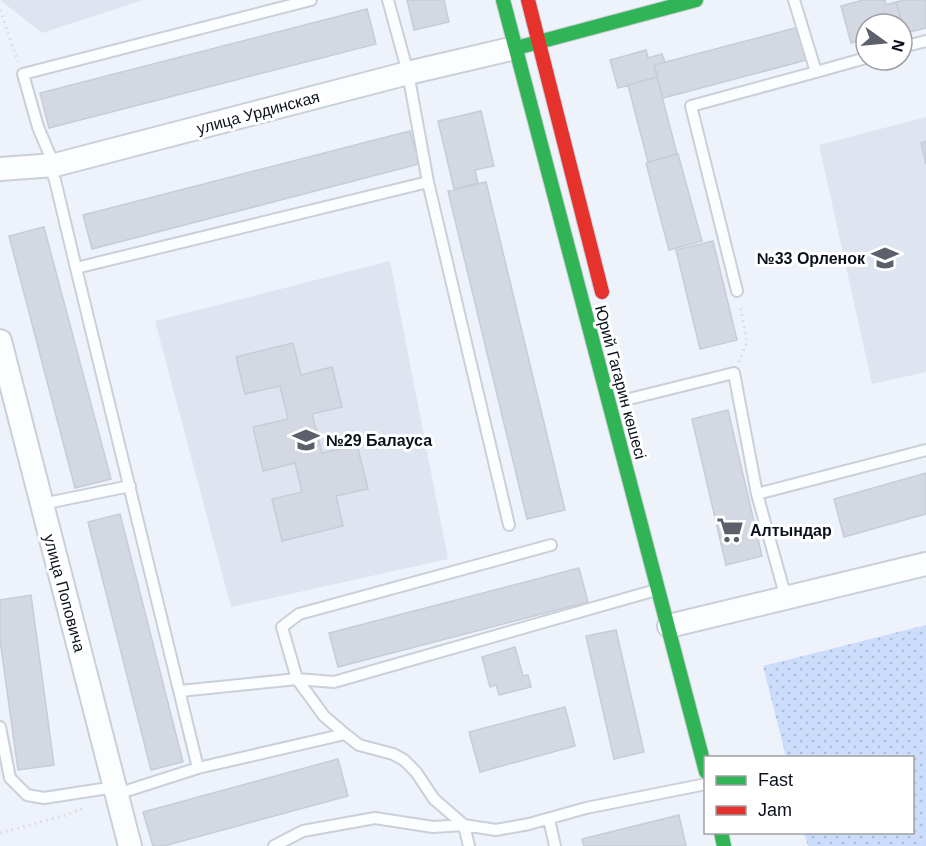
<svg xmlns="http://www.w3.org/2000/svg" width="926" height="846" viewBox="0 0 926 846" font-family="Helvetica,sans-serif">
  <defs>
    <pattern id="park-dots" width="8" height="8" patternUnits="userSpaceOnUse" patternTransform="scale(1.5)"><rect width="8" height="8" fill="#ccddfc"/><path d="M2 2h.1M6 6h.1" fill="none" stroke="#aebdd7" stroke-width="1.8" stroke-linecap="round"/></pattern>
  </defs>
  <rect width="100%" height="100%" fill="#eef2fa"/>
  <path fill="#dee5f0" d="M0,0H143L42,33Z
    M926,117V372L872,384L819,145Z
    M390,261L448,559L231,607L155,321Z"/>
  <path fill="url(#park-dots)" d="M926,625V846H808L804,833L912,832V758L786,757L763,666Z"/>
  <path fill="#d3d8e2" stroke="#c7ccd6" stroke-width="1.5" d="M407,0H444L449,22L414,30Z
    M863,0H885L886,5L896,2L902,24H866V39L851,43L841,6Z
    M904,0H926V28L905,33L896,2Z
    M367,9L376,44L49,128L40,93Z
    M799,27L807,60L663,98L654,65Z
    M646,50L648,58L662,54L665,62L654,65L657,77L618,88L610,60Z
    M657,77L677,154L648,162L628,85Z
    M481,111L494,166L475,170L478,183L454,189L438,121Z
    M410,131L419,164L92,249L83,215Z
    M926,141V164L921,143Z
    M678,154L702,241L669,250L646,163Z
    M486,182L565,510L527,519L448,191Z
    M44,227L111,479L75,488L9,236Z
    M713,241L737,340L700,349L676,250Z
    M293,343L301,375L332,367L342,407L312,414L322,453L357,445L368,489L336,496L343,526L282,541L272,499L302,492L295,463L263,471L253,427L288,419L280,386L245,394L236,357Z
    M728,410L762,556L726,565L692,419Z
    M926,473V514L844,537L834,499Z
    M120,514L183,762L151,770L88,522Z
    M579,568L588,602L338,667L329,633Z
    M31,595L54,765L18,770L0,640V600Z
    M616,630L644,752L614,759L586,636Z
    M515,647L523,676L528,675L531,687L499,695L496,685L490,687L482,657Z
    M565,707L575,746L480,772L469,732Z
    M338,759L348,796L164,846H153L143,812Z
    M679,815L686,846H584L582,839Z"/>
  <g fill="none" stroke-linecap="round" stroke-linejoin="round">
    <defs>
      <path id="lane" d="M388,0L408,73L428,182L509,525
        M902,47L926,41
        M816,72L866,58
        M49,165L55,180L76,268L198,768
        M54,165L38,127L23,74L311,0
        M76,268L428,182
        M737,291L691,106L816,72L794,0
        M629,399L734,373L757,494L786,598
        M757,494L926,450
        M42,504L130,486
        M180,691L297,679L334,682L656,590
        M0,727L10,778L27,795L44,798L115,787
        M345,734L324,716L297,679L282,627L299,614L551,545
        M117,794L198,768L345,734L359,745L393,754L404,760L416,772L434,799L464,825L496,830L529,824L586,808L706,784
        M549,819L555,846
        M274,846L303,831L375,818L433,827L464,825L469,846"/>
      <path id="street" d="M0,169L55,165L408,73L515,48
        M0,341L130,846
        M669,626L926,564"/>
      <path id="fast" d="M503,0L706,772
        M520,47L696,0
        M721,832L724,846"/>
      <path id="jam" d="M528,0L602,292"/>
    </defs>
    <use href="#lane" stroke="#cad0d9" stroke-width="14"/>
    <use href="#street" stroke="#cad0d9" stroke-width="26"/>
    <use href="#fast" stroke="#cad0d9" stroke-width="16"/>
    <use href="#jam" stroke="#cad0d9" stroke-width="16"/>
    <path stroke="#d9dadd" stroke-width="3" stroke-dasharray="1.5 4.5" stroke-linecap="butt" d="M0,10L18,62
      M739,362L747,342L740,305
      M0,833L66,815L84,808"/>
    <use href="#lane" stroke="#fcfdfe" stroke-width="10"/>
    <use href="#street" stroke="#fcfdfe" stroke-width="22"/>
    <use href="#fast" stroke="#30b455" stroke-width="14"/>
    <use href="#jam" stroke="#e5322d" stroke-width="14"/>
  </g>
  <defs>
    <symbol id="school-bare" viewBox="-9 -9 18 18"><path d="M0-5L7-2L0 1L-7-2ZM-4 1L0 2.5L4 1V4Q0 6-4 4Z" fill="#5b606a" stroke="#fff" stroke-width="2.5" paint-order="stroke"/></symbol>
    <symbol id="supermarket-bare" viewBox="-9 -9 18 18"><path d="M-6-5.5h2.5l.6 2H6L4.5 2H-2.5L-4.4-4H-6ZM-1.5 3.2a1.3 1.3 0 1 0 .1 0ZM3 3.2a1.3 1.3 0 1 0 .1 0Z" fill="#5b606a" stroke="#fff" stroke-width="2.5" paint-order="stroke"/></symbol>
  </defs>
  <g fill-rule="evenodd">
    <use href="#school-bare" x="866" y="239" width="38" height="38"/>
    <use href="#school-bare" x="287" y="421" width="38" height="38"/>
    <use href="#supermarket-bare" x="711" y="511" width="38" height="38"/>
  </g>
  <g text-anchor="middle" stroke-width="6" stroke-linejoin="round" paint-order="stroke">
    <g font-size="16" fill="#0c111c" stroke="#fff">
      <text transform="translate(258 112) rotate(-15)" y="6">улица Урдинская</text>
      <text transform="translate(621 382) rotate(75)" y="6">Юрий Гагарин көшесі</text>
      <text transform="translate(65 593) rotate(75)" y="6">улица Поповича</text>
    </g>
    <g font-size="16" font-weight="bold" fill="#0c111c" stroke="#fff" text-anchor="start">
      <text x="865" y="264" text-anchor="end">№33 Орленок</text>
      <text x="326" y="446">№29 Балауса</text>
      <text x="750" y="536">Алтындар</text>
    </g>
  </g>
  <rect x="704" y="756" width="210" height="78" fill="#ffffff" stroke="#9ea0a4" stroke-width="1.5"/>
  <rect x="716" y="776" width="30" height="9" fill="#30b455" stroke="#9ea0a4" stroke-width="1.5"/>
  <text x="758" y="786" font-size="18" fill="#0c111c">Fast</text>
  <rect x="716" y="806" width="30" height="9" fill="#e5322d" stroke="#9ea0a4" stroke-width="1.5"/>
  <text x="758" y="816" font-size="18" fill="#0c111c">Jam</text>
  <g transform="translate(884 42) rotate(105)"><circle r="28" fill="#ffffff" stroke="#9ea0a4" stroke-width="1.5"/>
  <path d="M0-4.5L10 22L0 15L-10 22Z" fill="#5b606a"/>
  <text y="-9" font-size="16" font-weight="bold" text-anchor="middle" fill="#0c111c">N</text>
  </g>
</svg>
